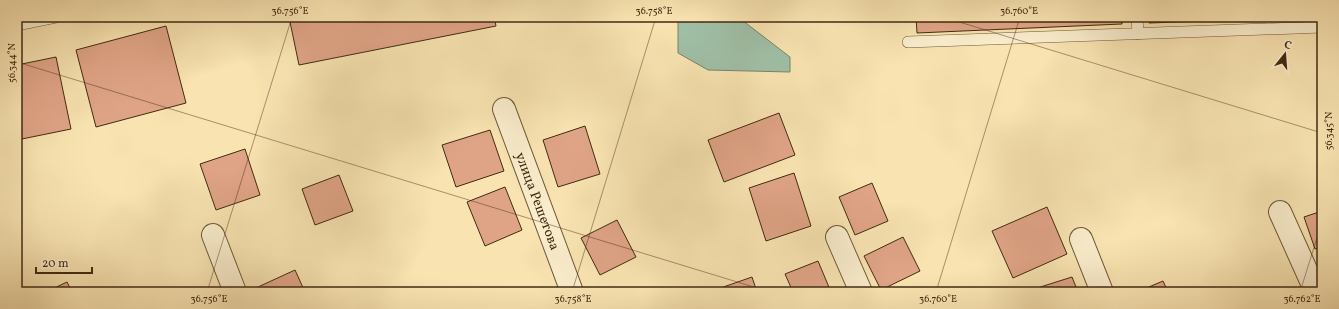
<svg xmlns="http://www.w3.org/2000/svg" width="1339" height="309" viewBox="0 0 1339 309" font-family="Vollkorn,serif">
  <rect width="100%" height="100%" fill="#f8e3b1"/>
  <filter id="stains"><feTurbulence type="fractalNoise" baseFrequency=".005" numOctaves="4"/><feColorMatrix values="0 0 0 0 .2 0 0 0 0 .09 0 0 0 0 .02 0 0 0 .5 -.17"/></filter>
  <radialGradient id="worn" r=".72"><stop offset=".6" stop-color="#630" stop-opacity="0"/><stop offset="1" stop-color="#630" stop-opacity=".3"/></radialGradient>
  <path fill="#9fbfa6" stroke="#79846a" d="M678,17H738L790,57V72L708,70L678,53Z"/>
  <path fill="#dfa486" stroke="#402b11" d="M289,17H494L496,26L299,65Z
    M916,17H1122V24L917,33Z
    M1149,17H1322L1149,23Z
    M166,26L186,103L96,127L76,50Z
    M56,57L71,129L17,140V65Z
    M779,113L795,155L724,182L708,140Z
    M585,126L600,174L558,187L543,140Z
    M490,130L504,171L456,187L442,145Z
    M245,149L260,195L216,210L200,164Z
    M794,173L811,226L766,241L749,188Z
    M339,175L353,211L315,225L302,189Z
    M872,183L888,221L855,235L839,197Z
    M505,187L522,230L485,246L467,202Z
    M1047,207L1067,254L1013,278L992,231Z
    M1322,211V247L1315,249L1304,217Z
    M617,220L636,257L600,275L581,238Z
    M903,237L920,271L881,290L864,256Z
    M818,261L831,292H793L785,274Z
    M295,270L305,292H260L258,287Z
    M752,277L757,292H709Z
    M1072,277L1078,292H1035L1034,289Z
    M1163,281L1168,292H1137Z
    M67,282L72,292H46Z"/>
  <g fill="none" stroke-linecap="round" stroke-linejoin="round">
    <defs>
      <path id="lane" d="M1137,17L1138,34
        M17,25L56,17
        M908,42L1322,27"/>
      <g id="street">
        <path id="s1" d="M504,109L572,292"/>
        <path d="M1280,212L1316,292"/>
        <path d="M213,235L235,292"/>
        <path d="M837,237L861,292"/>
        <path d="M1081,239L1102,292"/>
      </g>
    </defs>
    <use href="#lane" stroke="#6e5939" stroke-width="12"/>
    <use href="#street" stroke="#6e5939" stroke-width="24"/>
    <use href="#lane" stroke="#faedcc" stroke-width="11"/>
    <use href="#street" stroke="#faedcc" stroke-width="22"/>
  </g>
  <path fill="none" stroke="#402b11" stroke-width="1" stroke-opacity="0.45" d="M943,17L1322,133M17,62L770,292M207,292L292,17M572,292L656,17M936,292L1020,17M1300,292L1322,222"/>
  <g text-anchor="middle" stroke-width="3" stroke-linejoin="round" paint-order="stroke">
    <g font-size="14" fill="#402b11" stroke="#faedcc">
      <text dy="5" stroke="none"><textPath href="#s1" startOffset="98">улица Решетова</textPath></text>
    </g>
  </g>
  <rect width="1339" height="309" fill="none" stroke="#f8e3b1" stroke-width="44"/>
  <g transform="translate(1285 54) rotate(17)" stroke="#faedcc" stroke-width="3" paint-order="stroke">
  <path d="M0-3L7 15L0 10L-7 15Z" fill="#402b11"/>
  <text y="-6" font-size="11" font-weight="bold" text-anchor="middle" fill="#402b11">С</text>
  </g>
  <path d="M36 267v6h56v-6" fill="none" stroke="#402b11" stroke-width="2"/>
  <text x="42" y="267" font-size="12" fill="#402b11" stroke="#faedcc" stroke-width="3" paint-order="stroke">20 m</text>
  <rect x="22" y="22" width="1295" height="265" fill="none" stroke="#402b11" stroke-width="1.5"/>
  <g font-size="10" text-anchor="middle" fill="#402b11">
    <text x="290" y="14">36.756°E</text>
    <text x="654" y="14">36.758°E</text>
    <text x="1019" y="14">36.760°E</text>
    <text transform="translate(11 63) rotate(-90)" y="4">56.344°N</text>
    <text transform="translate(1328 131) rotate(-90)" y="4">56.345°N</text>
    <text x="209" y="302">36.756°E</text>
    <text x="573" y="302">36.758°E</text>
    <text x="938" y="302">36.760°E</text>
    <text x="1302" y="302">36.762°E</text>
  </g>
  <rect width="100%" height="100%" filter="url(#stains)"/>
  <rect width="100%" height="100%" fill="url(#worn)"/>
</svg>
